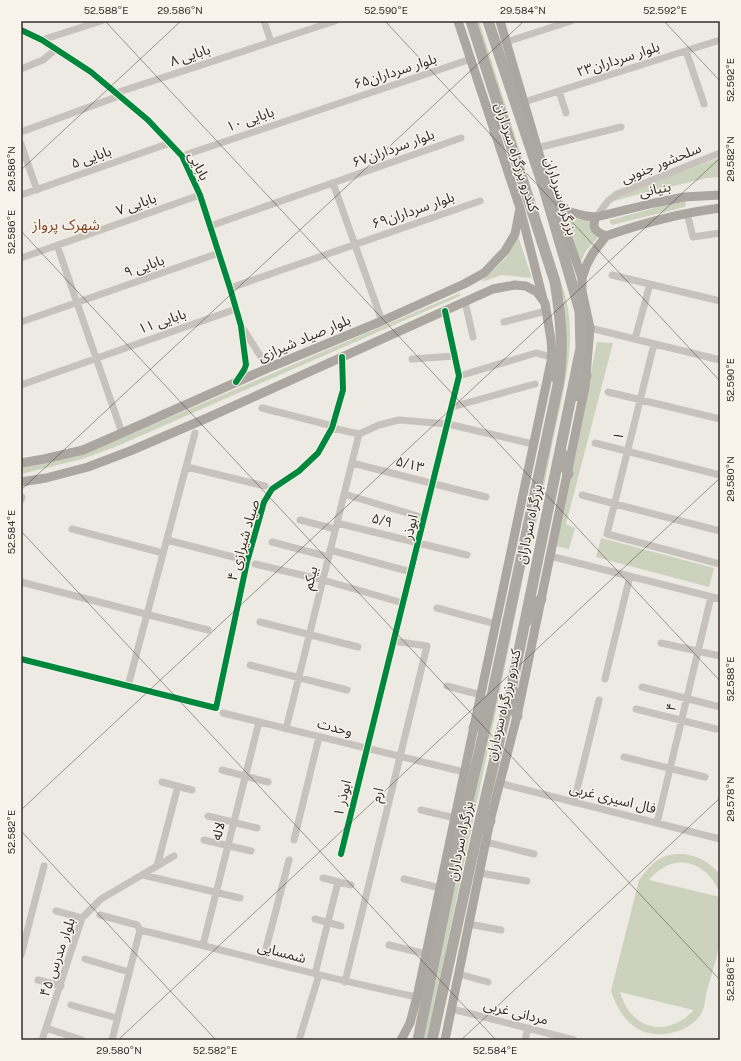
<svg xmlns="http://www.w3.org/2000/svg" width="741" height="1061" viewBox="0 0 741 1061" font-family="'Public Sans','Noto Sans Arabic',sans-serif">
  <rect width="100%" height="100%" fill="#ede9e3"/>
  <path fill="#cdd2be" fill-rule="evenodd" d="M473,21H479L560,280C581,332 564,387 553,440C546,476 539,512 531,547H529L566,356L564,301L544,235Z
    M719,158L720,177L707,178L648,192L614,201L612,199L617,196Z
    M684,200L686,203L685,207L612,225L610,223V220L614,219Z
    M564,219H593L599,236L585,252L581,262Z
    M518,236L532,278L502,275L481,282L506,258Z
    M460,293V296L115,447L82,459L21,474V467C55,462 85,452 117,440Z
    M597,342L613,343L566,524L575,528L569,549L556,546Z
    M601,538L714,568L709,587L596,557Z
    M523,577L495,716L433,1011L426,1040H422L467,825Z
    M683,854C701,857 707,861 720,874V893C706,860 673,851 649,880L720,897C720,911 721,926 720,940C718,956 711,975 707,991C705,998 705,1008 701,1014C694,1024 683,1031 671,1033C639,1040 620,1019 611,991L639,880C646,870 656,858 669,855C674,854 679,854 683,854ZM620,992L693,1010V1011C665,1039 631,1029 620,992Z"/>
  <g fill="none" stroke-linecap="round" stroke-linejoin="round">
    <path stroke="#c7c2bc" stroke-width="7" d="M264,21L271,42
      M21,30L42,40L91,72L148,120L182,156L200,195L230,288L241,326L246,365L244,370L236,382
      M42,40L101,21
      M506,42L571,21
      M686,51L704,104
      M21,69L43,60L56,49
      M559,91L566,113
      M116,93L335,21
      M524,102L720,40
      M21,132L119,96
      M21,144L37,190
      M537,148L621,127
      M182,156L471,59
      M333,183L382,321
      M21,195L170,143
      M687,213L693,237L720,233
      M596,217L608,201L617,194L720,153
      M210,226L461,138
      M57,245L122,433
      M21,258L200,195
      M612,275L720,301
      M230,288L480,201
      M465,302L473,337
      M21,322L219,253
      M504,322L546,311
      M590,328L720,360
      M244,330L261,357L273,366
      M635,339L650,284
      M654,344L607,534L720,564
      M412,359L455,356
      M459,376L536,353L552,357
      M21,385L236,309
      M608,392L720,419
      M452,407L535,384
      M262,408L333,426
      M332,428L359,434L379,425L399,420L448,424L533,444
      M595,443L720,475
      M352,463L486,497
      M187,467L265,486
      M344,494L424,518
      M582,495L615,504L720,531
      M21,500L22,497
      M300,520L335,529
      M337,523L467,555
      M72,529L163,553
      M167,540L241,559
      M272,542L329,557
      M330,550L411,572
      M550,556L720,599
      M255,564L323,580L403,603
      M21,582L208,630
      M437,608L496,624
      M260,622L358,647
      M661,643L720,656
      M21,659L216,708L247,562L264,502L272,489L299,471L318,453L332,428L343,390L342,357
      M250,665L347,690
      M605,679L630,576
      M128,686L195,433
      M447,686L481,695
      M642,687L720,707
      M636,709L716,729
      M223,713L464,772
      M286,729L359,434
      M624,757L705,777
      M222,770L268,782
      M162,782L192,790
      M499,783L720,839
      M574,802L599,700
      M421,810L455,818
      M208,816L257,828
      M657,823L711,597
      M204,840L251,851
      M294,840L319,737
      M486,842L534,854
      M341,854L459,376L445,311
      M157,866L178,786
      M480,873L527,881
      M143,875L240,898
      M323,878L351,885
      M404,879L440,888
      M56,911L82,918
      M100,915L137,925L140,930
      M315,919L341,926
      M469,924L501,930
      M140,930C232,952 324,978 417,997
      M203,945L259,722
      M389,945L426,954
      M21,955L44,866
      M85,959L129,972
      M263,960L289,860
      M315,974L338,882
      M459,974L488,982
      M38,980L61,986
      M345,982L427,646L394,641
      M71,1005L117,1018
      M452,1009L574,1040
      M46,1028L82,1040
      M300,1037L319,975
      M42,1040L82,918L101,899L174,856
      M112,1040L140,930
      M525,1040L528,1028"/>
    <path stroke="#aca6a1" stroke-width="9" d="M458,21L520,208L543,299
      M500,21L543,167L582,278
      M554,201L570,212L586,216L596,217L654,203L684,197L720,195
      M596,217C591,228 596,232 606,236
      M606,236C643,223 681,213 720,208
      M21,463L44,459L83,450L122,433L273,366L382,321L464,284L484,273L505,251L515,234L520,208
      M21,482L46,478L88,467L130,451L207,418L493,289L515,285L526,286L537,292L545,303L551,340L552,357L417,997L410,1023L401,1040
      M445,1040L490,821L517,716L585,387L590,328L582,291V278L587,264L593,253L606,236"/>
    <path stroke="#aca8a2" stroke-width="11" d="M495,133L499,113
      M552,357L556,378
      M575,396L586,376
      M561,451L568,474
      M527,621L541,599
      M513,691L517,716
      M474,728L486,701
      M478,830L490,821
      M418,1040L457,848L489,710L558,385C564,350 561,317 555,282L471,21
      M432,1040L478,830L510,695L581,348L580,311L544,188L488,21"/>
    <defs>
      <path id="cycleway" d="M21,30L42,40L91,72L148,120L182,156L200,195L230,288L241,326L246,365L244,370L236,382
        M21,659L216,708L247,562L264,502L272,489L299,471L318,453L332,428L343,390L342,357
        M341,854L459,376L445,311"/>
    </defs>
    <use href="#cycleway" stroke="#f9f4eb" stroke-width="8"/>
    <use href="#cycleway" stroke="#00873e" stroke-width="6"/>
  </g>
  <path fill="none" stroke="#372f2a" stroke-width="1" stroke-opacity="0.45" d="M105,21L720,681M385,21L720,381M664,21L720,81M21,170L181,21M21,231L720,980M21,490L524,21M21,531L496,1040M21,810L720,158M21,831L216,1040M118,1040L720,478M461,1040L720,798"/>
  <g text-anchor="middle" stroke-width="3" stroke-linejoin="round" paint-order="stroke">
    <g font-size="14" fill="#372f2a" stroke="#f9f4eb">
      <text transform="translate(190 55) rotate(-18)" y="5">بابایی ۸</text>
      <text transform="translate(618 59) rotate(-18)" y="5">بلوار سرداران۲۳</text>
      <text transform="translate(395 71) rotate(-18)" y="5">بلوار سرداران۶۵</text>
      <text transform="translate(250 119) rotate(-19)" y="5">بابایی ۱۰</text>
      <text transform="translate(393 148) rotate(-20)" y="5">بلوار سرداران۶۷</text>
      <text transform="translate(91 157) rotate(-19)" y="5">بابایی ۵</text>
      <text transform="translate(517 157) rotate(72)" y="5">کندرو بزرگراه سرداران</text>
      <text transform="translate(661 163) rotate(-22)" y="5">سلحشور جنوبی</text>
      <text transform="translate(199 166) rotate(63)" y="5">بابایی</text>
      <text transform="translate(655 189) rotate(-11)" y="5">بنیانی</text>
      <text transform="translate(561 196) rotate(73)" y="5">بزرگراه سرداران</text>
      <text transform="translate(136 204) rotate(-19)" y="5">بابایی ۷</text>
      <text transform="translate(413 210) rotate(-19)" y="5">بلوار سرداران۶۹</text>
      <text transform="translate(144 266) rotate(-19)" y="5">بابایی ۹</text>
      <text transform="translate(162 321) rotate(-19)" y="5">بابایی ۱۱</text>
      <text transform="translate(304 338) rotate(-23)" y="5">بلوار صیاد شیرازی</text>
      <text transform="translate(618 436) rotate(-76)" y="5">۱</text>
      <text transform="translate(410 464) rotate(14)" y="5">۵/۱۳</text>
      <text transform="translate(382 520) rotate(14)" y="5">۵/۹</text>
      <text transform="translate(529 524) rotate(-78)" y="5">بزرگراه سرداران</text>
      <text transform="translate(410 527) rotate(-76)" y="5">ابوذر</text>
      <text transform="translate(243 540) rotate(-74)" y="5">صیاد شیرازی ۴</text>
      <text transform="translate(310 578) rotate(-76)" y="5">بیکم</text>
      <text transform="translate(503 705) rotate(-77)" y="5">کندرو بزرگراه سرداران</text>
      <text transform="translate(671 707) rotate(-77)" y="5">۴</text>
      <text transform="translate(335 727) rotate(14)" y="5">وحدت</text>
      <text transform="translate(377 795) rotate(-76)" y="5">ارم</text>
      <text transform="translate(342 798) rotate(-76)" y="5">ابوذر ۱</text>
      <text transform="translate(613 798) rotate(14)" y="5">فال اسیری غربی</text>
      <text transform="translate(218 831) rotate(-76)" y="5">لاله</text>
      <text transform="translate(460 841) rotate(-78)" y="5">بزرگراه سرداران</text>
      <text transform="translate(282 952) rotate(15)" y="5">شمسایی</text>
      <text transform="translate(57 957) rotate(-71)" y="5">۴۵ بلوار مدرس</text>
      <text transform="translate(516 1012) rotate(14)" y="5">مردانی غربی</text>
    </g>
    <g font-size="15" fill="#804629" stroke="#f9f4eb">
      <text x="66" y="230">شهرک پرواز</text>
    </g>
  </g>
  <rect width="741" height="1061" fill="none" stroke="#f9f4eb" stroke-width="44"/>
  <rect x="22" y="22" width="697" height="1017" fill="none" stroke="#372f2a" stroke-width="1.5"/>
  <g font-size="10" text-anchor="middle" fill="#372f2a">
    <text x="106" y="14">52.588°E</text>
    <text x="180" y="14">29.586°N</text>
    <text x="386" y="14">52.590°E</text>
    <text x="523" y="14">29.584°N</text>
    <text x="665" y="14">52.592°E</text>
    <text transform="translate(730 80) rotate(-90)" y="4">52.592°E</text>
    <text transform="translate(730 159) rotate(-90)" y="4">29.582°N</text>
    <text transform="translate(11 169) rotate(-90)" y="4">29.586°N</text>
    <text transform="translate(11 232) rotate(-90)" y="4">52.586°E</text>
    <text transform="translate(730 380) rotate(-90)" y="4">52.590°E</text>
    <text transform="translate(730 479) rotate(-90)" y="4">29.580°N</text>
    <text transform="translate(11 532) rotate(-90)" y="4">52.584°E</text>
    <text transform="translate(730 679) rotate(-90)" y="4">52.588°E</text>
    <text transform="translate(730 799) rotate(-90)" y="4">29.578°N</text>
    <text transform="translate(11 832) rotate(-90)" y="4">52.582°E</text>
    <text transform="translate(730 979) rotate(-90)" y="4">52.586°E</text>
    <text x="119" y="1054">29.580°N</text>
    <text x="215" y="1054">52.582°E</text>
    <text x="495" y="1054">52.584°E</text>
  </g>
</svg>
